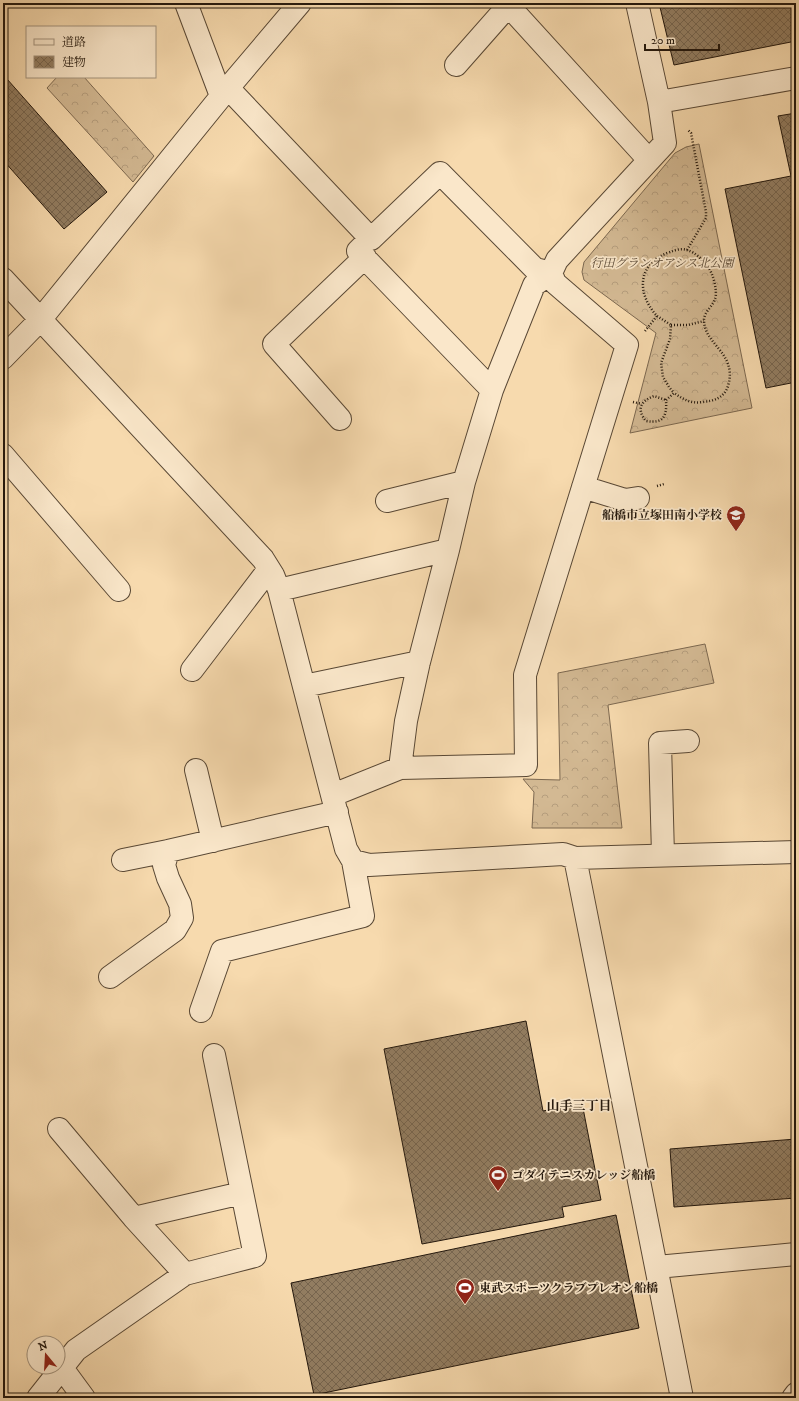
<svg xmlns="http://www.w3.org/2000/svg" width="799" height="1401" viewBox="0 0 799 1401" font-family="'IM FELL DW Pica','Noto Serif JP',serif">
  <defs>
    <pattern id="forest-crowns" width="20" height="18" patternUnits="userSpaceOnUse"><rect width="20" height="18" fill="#d3b993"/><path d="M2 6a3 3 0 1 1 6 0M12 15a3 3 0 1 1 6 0" fill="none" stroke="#b59e7e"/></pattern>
    <pattern id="building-cross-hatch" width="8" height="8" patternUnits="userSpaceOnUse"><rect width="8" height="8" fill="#927d61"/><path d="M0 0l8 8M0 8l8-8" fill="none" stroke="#77654e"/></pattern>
  </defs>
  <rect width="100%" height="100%" fill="#f7daae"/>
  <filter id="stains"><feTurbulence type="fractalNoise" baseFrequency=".005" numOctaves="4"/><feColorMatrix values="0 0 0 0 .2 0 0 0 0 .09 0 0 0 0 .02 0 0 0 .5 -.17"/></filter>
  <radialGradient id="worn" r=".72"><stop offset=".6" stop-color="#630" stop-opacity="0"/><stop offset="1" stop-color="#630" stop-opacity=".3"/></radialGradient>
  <path fill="url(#forest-crowns)" stroke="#7c6850" d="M57,77H84L154,156L133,182L47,88Z
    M699,144L752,408L630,433L656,333L584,280L582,272L584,262L675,153L686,147Z
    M705,644L714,683L608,705L622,828H532L534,792L523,779L560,780L558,673Z"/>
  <path fill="url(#building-cross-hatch)" stroke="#24180d" d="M659,3H796V41L674,65Z
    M7,79L107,192L64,229L3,160V83Z
    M796,113V382L766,388L725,189L791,176L778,116Z
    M526,1021L543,1111L582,1103L601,1200L562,1207L564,1217L422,1244L384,1049Z
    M796,1139V1198L674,1207L670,1149Z
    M616,1215L639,1328L314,1395L291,1283Z"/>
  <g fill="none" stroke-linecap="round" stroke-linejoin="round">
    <defs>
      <path id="minor" d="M186,3L221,96
        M506,3L649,160
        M456,65L508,6
        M228,88L371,239L440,173L535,269L551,273
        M659,102L796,78
        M362,247L358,251L492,390
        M3,279L263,559L273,575L279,590L346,849L353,861L369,865L563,854L575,858L682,1398
        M3,358L40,320L228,88L300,3
        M340,419L274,344L365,257
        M3,455L119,590
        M583,487L625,500L638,498
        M387,501L464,482
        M279,590L448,550
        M192,670L269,569
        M304,686L419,662
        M400,768L406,721L419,662L448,550L464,482L492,390L534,285L551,273
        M196,770L213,841
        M333,795L400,768L526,765L525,675L627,345L555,283L551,273L557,260L665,143L659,102L637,3
        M663,855L660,743L688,741
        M575,858L796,852
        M123,860L168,851L337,812
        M110,977L175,930L182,918L180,904L168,878L164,865L168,851
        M201,1011L222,951L363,916L353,861
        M59,1129L134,1218L185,1274
        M134,1218L242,1193
        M657,1267L796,1254
        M62,1368L84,1398
        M38,1398L76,1350L185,1274L255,1256L214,1055
        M793,1398L796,1394"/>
    </defs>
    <use href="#minor" stroke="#594835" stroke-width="24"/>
    <path stroke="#24180d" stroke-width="2.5" stroke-dasharray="1 2" stroke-linecap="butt" d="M687,250L706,218V212L691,133L688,130
      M657,316L671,325L670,339L661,363L663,377L669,387L674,393
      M671,325H688L704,321
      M645,331L657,316C636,293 637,263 670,252C675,250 682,248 687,250C695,252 704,261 708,267C713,273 718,292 715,299C713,306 704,312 704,320C704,345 738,353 728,386C724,398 714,401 702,402C691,404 683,399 674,393L666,400C667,416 664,424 646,421C636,409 641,401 654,396L666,400
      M633,402L642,404
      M657,486L664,484"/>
    <use href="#minor" stroke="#fae7ca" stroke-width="22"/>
  </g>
  <defs>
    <symbol id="school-pin" viewBox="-11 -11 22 30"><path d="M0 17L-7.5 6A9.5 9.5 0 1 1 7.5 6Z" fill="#8f2418" stroke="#fae7ca"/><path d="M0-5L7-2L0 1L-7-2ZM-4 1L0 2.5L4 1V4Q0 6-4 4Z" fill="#fff"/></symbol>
    <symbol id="stadium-pin" viewBox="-11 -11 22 30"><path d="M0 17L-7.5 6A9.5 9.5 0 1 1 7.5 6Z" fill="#8f2418" stroke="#fae7ca"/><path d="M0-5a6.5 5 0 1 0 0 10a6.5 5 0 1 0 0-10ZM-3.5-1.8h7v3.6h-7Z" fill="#fff"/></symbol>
  </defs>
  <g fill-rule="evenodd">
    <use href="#school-pin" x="725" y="504" width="22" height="30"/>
    <use href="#stadium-pin" x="487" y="1164" width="22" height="30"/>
    <use href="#stadium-pin" x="454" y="1277" width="22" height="30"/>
  </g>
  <g text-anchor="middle" stroke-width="3.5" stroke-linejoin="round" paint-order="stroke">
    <g font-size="12" font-style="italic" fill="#594835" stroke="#fae7ca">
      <text x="662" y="267">行田グランオアシス北公園</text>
    </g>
    <g font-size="12" font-weight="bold" fill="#24180d" stroke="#fae7ca" text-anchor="start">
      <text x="722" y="519" text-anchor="end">船橋市立塚田南小学校</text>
      <text x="512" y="1179">ゴダイテニスカレッジ船橋</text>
      <text x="479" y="1292">東武スポーツクラブプレオン船橋</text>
    </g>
    <g font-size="13" font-weight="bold" fill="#24180d" stroke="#fae7ca">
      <text x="579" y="1110">山手三丁目</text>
    </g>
  </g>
  <rect width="799" height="1401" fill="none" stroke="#f7daae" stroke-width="16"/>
  <rect x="4" y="4" width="791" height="1393" fill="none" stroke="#24180d" stroke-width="2"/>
  <rect x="8" y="8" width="783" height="1385" fill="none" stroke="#24180d"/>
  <rect x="26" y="26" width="130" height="52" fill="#fae7ca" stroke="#a4947e"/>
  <rect x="34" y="39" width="20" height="6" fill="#fae7ca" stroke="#a4947e"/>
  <text x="62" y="46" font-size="12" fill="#24180d">道路</text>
  <rect x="34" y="56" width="20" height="12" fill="url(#building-cross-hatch)" stroke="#a4947e"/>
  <text x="62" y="66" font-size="12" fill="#24180d">建物</text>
  <g transform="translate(46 1355) rotate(342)"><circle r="19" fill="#fae7ca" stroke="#a4947e"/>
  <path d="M0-3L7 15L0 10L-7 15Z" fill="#8f2418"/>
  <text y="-6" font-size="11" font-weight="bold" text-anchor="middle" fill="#24180d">N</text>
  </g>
  <path d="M645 44v6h74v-6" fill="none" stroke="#24180d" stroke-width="2"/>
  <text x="651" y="44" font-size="12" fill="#24180d" stroke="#fae7ca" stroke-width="3" paint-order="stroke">20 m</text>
  <rect width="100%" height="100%" filter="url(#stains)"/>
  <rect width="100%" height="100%" fill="url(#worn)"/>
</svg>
